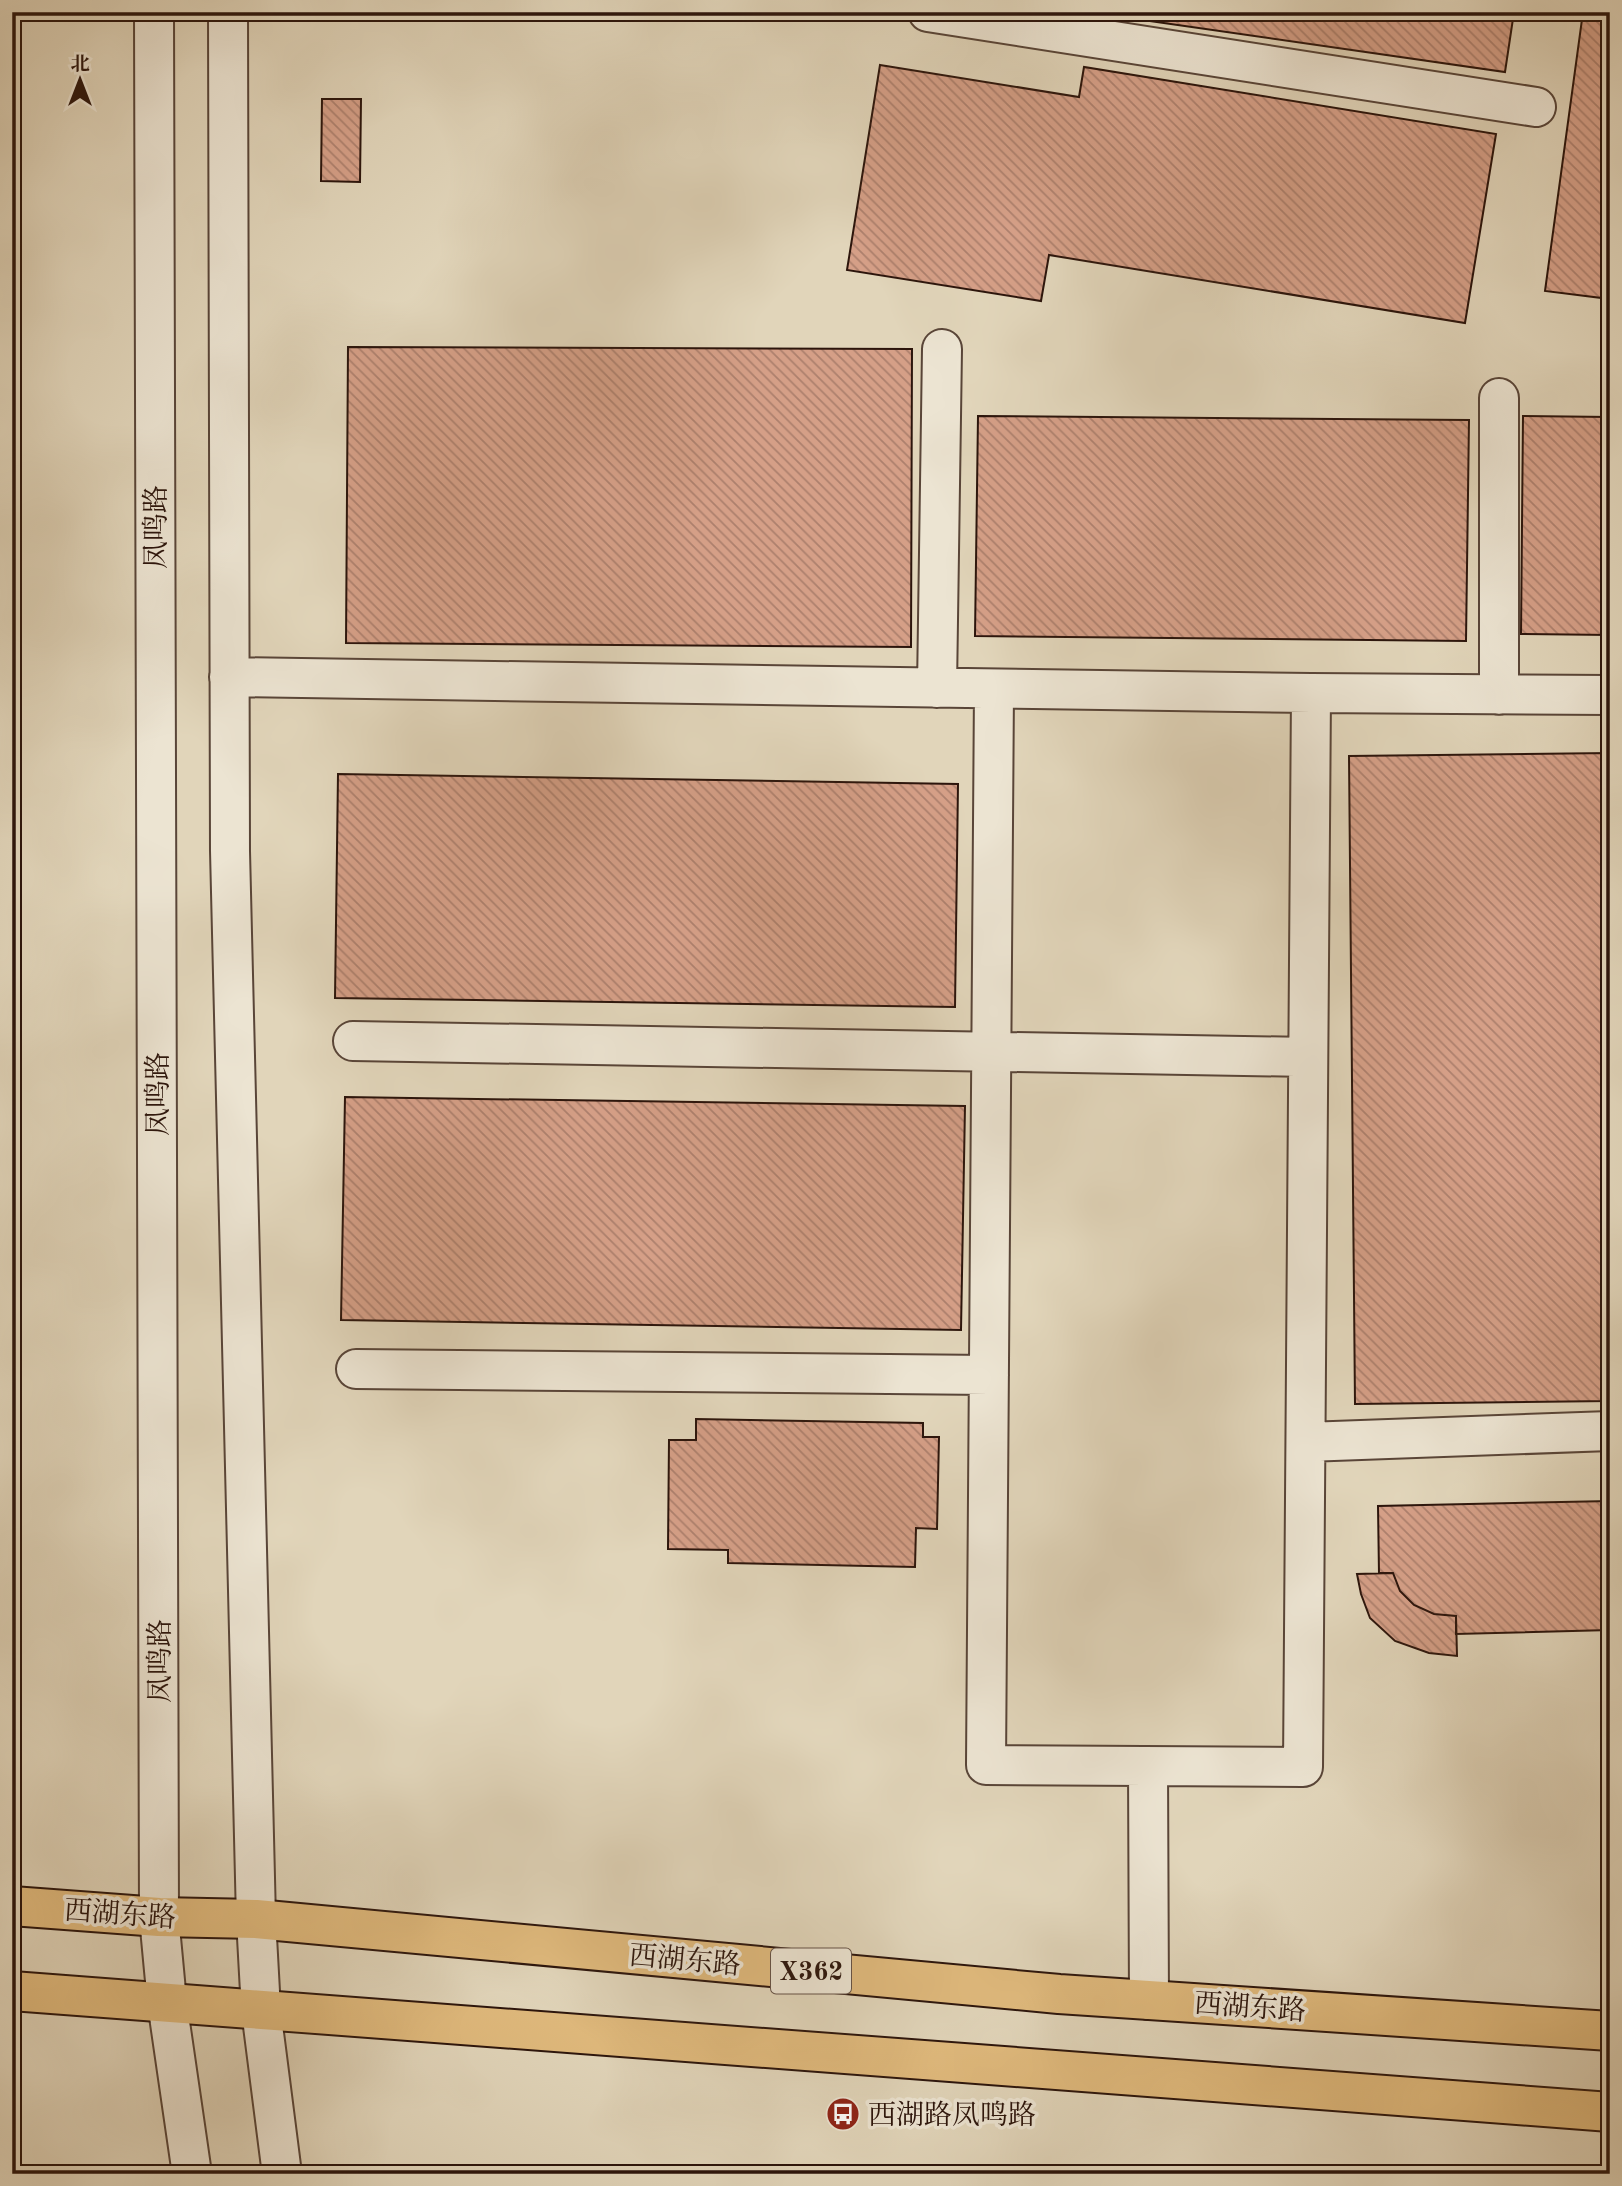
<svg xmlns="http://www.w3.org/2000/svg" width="1622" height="2186" viewBox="0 0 1622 2186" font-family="'Old Standard TT','Noto Serif SC',serif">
  <defs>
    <pattern id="building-back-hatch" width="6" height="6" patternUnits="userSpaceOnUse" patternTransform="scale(1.75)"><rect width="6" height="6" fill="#d59f87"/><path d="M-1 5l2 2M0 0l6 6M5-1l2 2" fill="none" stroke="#ad806d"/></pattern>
  </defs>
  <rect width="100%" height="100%" fill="#e1d5ba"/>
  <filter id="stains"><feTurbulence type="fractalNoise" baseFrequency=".00286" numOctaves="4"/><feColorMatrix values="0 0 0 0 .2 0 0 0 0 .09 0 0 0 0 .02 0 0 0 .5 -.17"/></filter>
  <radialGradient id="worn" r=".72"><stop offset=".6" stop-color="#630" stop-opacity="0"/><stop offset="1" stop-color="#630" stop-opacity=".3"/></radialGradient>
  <path fill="url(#building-back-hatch)" stroke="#2c150c" stroke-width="2" d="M1087,12H1514L1505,72Z
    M1583,12H1610V299L1545,291Z
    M880,65L1079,97L1084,67L1496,134L1465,323L1049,255L1041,301L847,270Z
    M322,99H361L360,182L321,181Z
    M348,347L912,349L911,647L346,643Z
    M978,416L1469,420L1466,641L975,636Z
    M1523,416L1610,417V635L1521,634Z
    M1610,753V1401L1355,1404L1349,756Z
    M338,774L958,784L955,1007L335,998Z
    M345,1097L965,1106L961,1330L341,1320Z
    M696,1419L923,1423V1437H939L937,1529L916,1528L915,1567L728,1563V1550L668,1549L669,1440H696Z
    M1610,1501V1630L1456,1634V1616L1434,1614L1414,1605L1400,1591L1393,1573H1379L1378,1506Z
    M1393,1573L1400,1591L1414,1605L1434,1614L1456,1616L1457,1656L1429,1653L1395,1641L1370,1618L1361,1594L1357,1574Z"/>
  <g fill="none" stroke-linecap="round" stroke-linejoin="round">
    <defs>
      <path id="minor" d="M154,12L159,1917L167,2002L192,2174
        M228,12L230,851L256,1919L261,2010L282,2174
        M928,12L1536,107
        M1499,398V695
        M229,677L1311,693L1610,695
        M937,688L942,349
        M994,689L986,1765L1303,1767L1311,693
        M353,1041L1308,1057
        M356,1369L989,1375
        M1306,1442L1610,1431
        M1148,1767L1149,2000"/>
      <path id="major" d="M12,1906L159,1917L256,1919L1059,1994L1610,2031
        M12,1991L1610,2112"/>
    </defs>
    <use href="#minor" stroke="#594538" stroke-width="42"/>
    <use href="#major" stroke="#2c150c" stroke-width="42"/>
    <use href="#minor" stroke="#ece4d2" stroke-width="38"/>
    <use href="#major" stroke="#e0ba7d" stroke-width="38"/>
  </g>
  <defs>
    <symbol id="bus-disc" viewBox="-11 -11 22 22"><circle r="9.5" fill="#8f2418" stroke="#ece4d2"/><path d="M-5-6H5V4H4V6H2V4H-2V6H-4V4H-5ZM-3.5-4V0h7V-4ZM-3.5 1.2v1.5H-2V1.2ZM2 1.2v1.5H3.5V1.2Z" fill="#fff"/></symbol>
  </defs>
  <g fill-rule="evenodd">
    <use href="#bus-disc" x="824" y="2095" width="38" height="38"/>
  </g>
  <g text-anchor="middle" stroke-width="7" stroke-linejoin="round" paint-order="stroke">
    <rect fill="#ece4d2" stroke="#665347" stroke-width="2" x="771" y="1948.5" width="80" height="45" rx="5"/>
    <g font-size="26" font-weight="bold" fill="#2c150c">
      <text x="811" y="1980">X362</text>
    </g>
    <g font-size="28" fill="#2c150c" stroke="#ece4d2">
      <text transform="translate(155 527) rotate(-90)" y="10">凤鸣路</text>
      <text transform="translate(157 1094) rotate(-90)" y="10">凤鸣路</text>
      <text transform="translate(159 1661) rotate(-90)" y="10">凤鸣路</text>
      <text transform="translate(120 1913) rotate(4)" y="10">西湖东路</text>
      <text transform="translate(685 1959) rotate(5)" y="10">西湖东路</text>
      <text transform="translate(1250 2006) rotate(4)" y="10">西湖东路</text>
    </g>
    <g font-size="28" fill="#2c150c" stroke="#ece4d2" text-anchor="start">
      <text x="868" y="2124">西湖路凤鸣路</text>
    </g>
  </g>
  <rect width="1622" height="2186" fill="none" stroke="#e1d5ba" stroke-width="42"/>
  <rect x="14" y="14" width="1594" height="2158" fill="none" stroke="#2c150c" stroke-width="3.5"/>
  <rect x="21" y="21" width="1580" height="2144" fill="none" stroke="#2c150c" stroke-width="2"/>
  <g transform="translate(80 80)" stroke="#ece4d2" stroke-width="5" paint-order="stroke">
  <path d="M0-5L12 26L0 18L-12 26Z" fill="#2c150c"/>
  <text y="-10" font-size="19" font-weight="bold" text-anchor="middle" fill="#2c150c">北</text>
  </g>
  <rect width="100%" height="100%" filter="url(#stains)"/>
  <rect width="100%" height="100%" fill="url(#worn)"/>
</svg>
